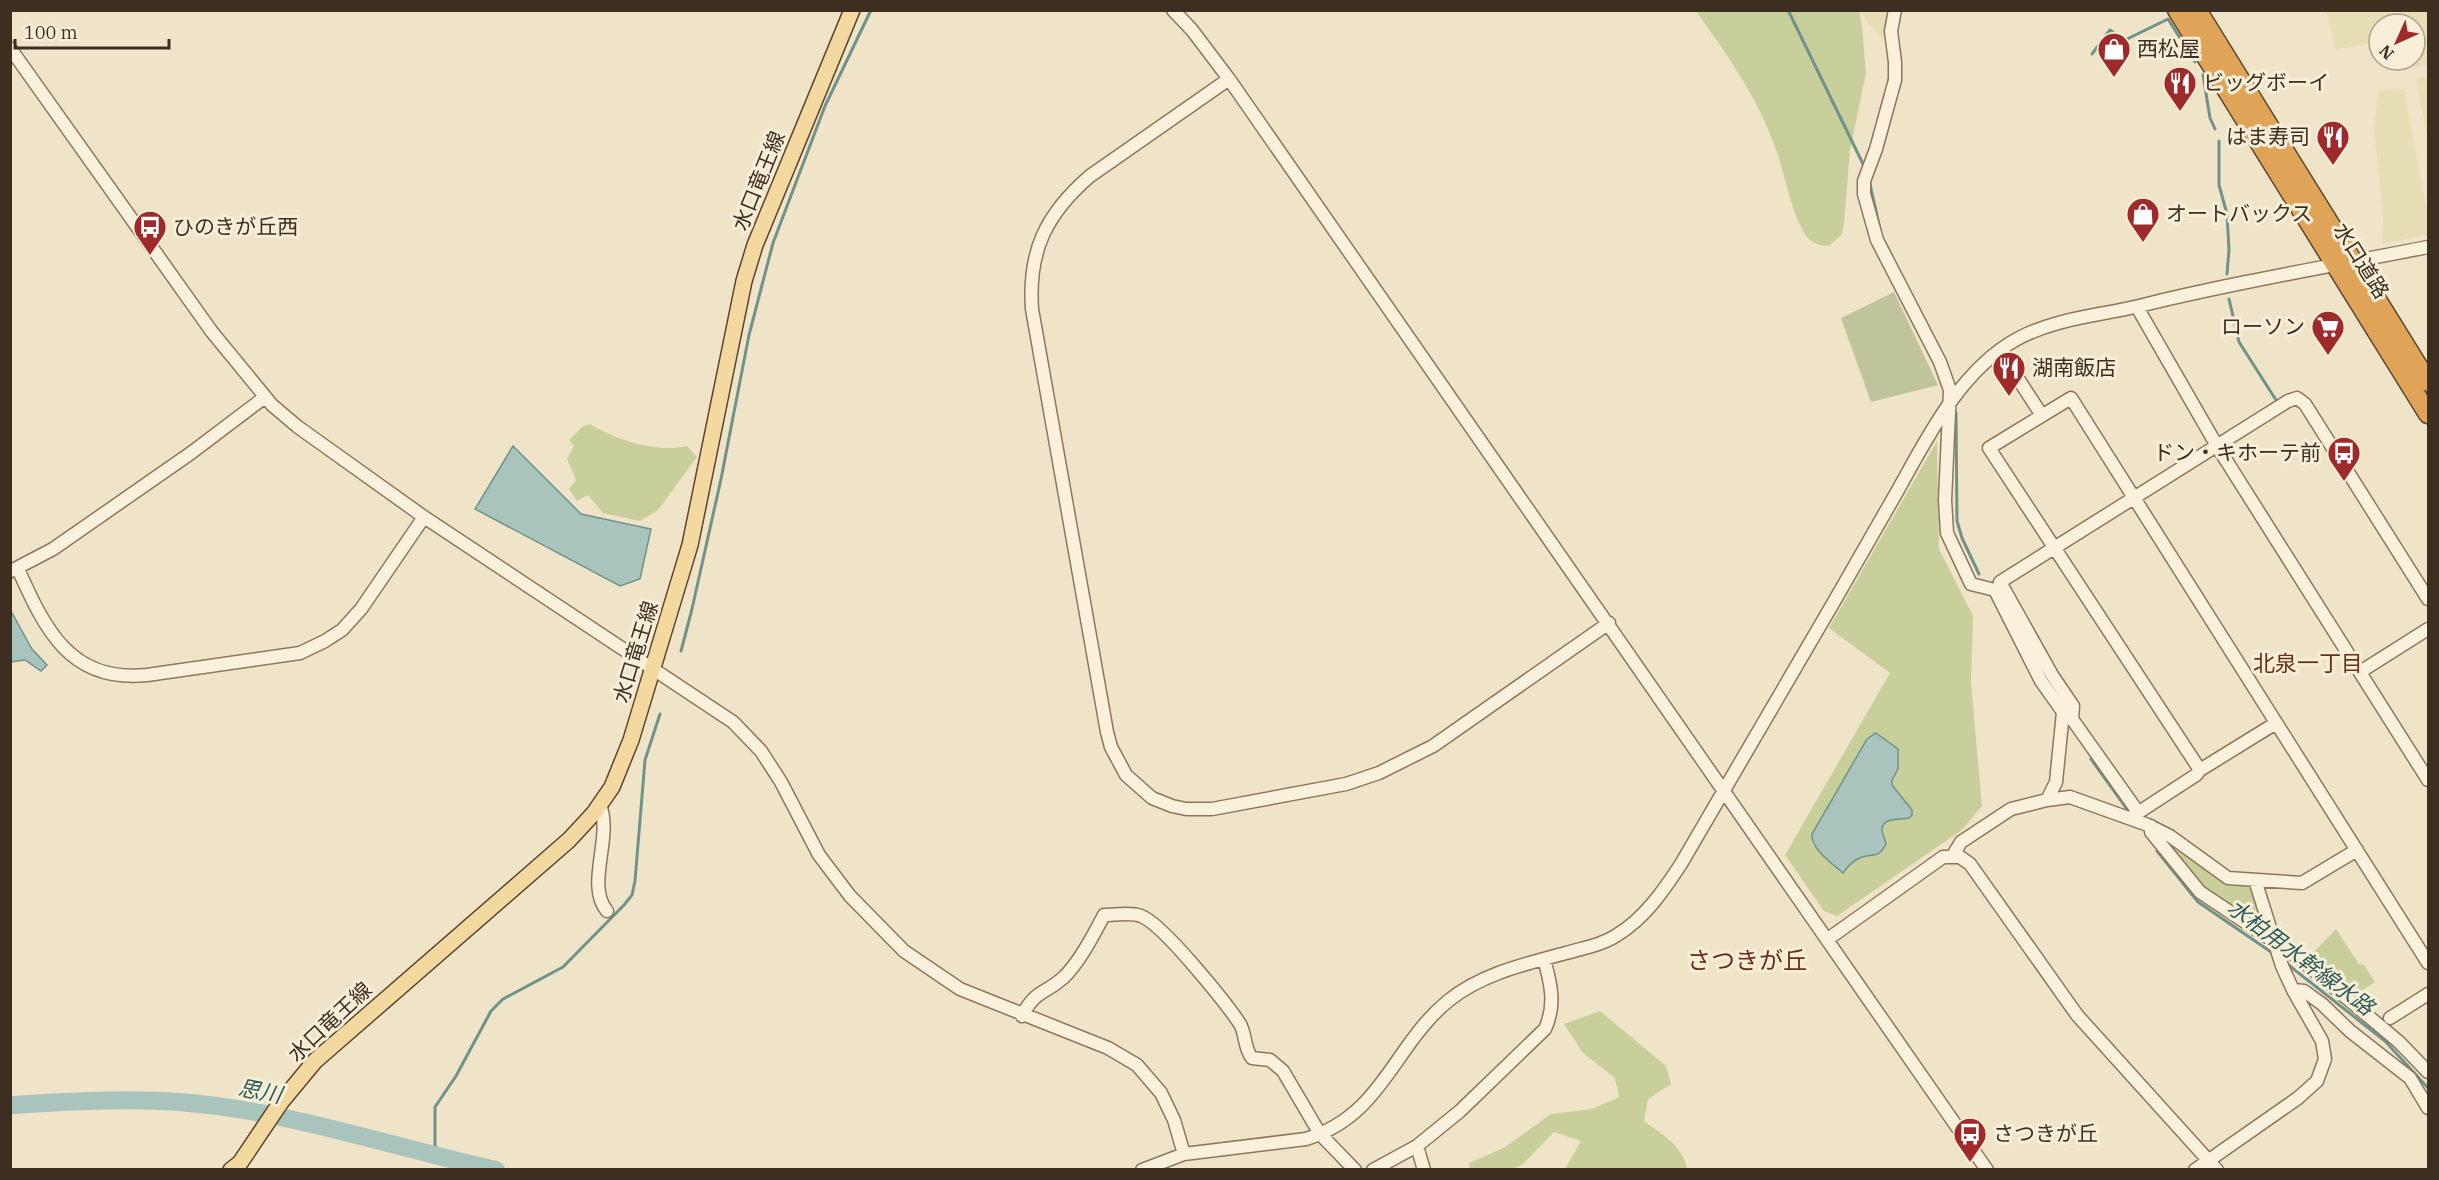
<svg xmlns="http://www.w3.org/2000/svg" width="2439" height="1180" viewBox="0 0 2439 1180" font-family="'IBM Plex Serif','Noto Sans JP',serif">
  <rect width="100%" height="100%" fill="#f0e4c8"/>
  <path fill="#e6deb5" d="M1860,11H1891L1883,40L1867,22Z
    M2326,11H2390L2392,24H2379V42L2336,50Z
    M2400,11H2428V64L2414,67L2410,65L2409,60H2415V24H2402Z
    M2428,77V139L2416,79Z
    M2404,89L2428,217V235L2382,244L2383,220L2374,130L2378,90Z"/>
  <path fill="#c9cf9b" d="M1696,11H1859L1862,26L1866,73L1850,150L1844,224L1842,234L1829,246C1818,246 1808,242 1803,231C1789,205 1785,173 1774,144C1756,95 1726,53 1696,11Z
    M590,424C616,440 656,453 687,446L697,457L658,510L640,521L603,513L588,495L577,501L569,489L576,480L567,459L574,446L569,440L583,426Z
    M1937,441L1939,549L1973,616L1971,683L1982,806L1962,830L1837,916L1824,911L1785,855L1890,673L1829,628Z
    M2156,834L2179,848L2226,883L2245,884L2253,891L2265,932L2198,885Z
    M2336,929L2359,964L2364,965L2375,982L2352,997L2306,960Z
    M1600,1011L1666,1066L1671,1084L1648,1099L1644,1121C1662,1134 1684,1147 1687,1169H1565L1581,1141L1554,1132L1523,1164L1513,1169H1470L1469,1163L1504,1148L1551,1114L1592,1109L1619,1097L1615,1078L1583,1053L1564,1024Z"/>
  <path fill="#bfc49a" d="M1894,292L1938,385L1871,402L1841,318Z"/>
  <path fill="#a9c4bc" stroke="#6f938a" stroke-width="1.5" d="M513,446L581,514L651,529L640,579L620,586L475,509Z
    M11,611L32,649L47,665L41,671L25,660L11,662Z
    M1876,733L1898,749V769L1892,780V785L1912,810V815L1909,818C1900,820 1883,817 1882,829C1882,834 1885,839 1886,844C1878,859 1875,853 1862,857C1853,860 1848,866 1843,873C1832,863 1811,850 1812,834L1867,739Z"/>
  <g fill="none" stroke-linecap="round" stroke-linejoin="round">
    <path stroke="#6f938a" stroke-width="3" d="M1788,10L1864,166
      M2092,54L2110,30L2123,41L2168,19L2195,62
      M2203,75L2210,118L2215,129
      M2219,141V185L2227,214L2229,250L2227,274
      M1870,184L1880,229
      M2229,299L2239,342L2276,400
      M1956,413L1957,521L1962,538L1979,574
      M681,651L692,609L721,479L749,335L773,243L825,106L871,10
      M2091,759L2127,809
      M2157,851L2198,902L2274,954
      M2286,963L2385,1041L2428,1088
      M445,1159L435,1146V1107L456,1076L491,1011L503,999L563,967L624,905L632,895L635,881L645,760L660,714"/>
    <path stroke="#a9c4bc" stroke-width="18" d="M10,1105C67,1102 123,1098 179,1102C286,1110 392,1147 496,1170"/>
    <defs>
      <path id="minor" d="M1173,10L1192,30L1229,79L1987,1170
        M1895,10L1891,31L1895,62V80L1876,149L1864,181V194L1877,240L1940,362L1950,390L1945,500L1947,533L1971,584L1995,590L2041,681L2063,712L2056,782L2047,800
        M10,48L212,332L272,405L298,427L424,517L733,722L761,751L781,782L819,855L850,896L904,951L960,989L1108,1048L1137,1065L1161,1093L1174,1120L1184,1154
        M1229,79L1090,176C1046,214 1028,251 1032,309L1107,732L1111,747L1126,775L1152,798L1172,806L1186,809H1212L1346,784L1379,773L1433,746L1609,623
        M2137,307L2217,446L2428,780
        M2000,351L2041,414
        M18,569C45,629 70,683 147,675L300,653L325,641L342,630L361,609L424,517
        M11,571L53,549L191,453L265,397
        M2360,672L2428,629
        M2200,770L1989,448L2071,398L2428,963
        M600,805C613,838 585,885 607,911
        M2138,812L2072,719L2073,706L2052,675L2000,582L2288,401L2297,398L2305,404L2428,599
        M2133,816L2196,775L2200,770L2276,723
        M2151,826V832L2200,892L2299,958L2399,1042L2428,1072
        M1952,857L1961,842L2011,809L2047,800L2070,797L2148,825L2170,836L2228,878L2302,883L2357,850
        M1828,939L1943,857H1960L1970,864L2077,1015L2217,1170
        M2293,990L2304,991L2322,1004L2350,1031L2410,1078L2428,1108
        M1022,1016C1036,989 1044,995 1063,978C1079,963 1094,934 1104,915C1115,915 1131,912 1141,916C1162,923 1226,1003 1240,1024C1246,1034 1244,1049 1252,1058L1270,1060L1283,1071L1320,1134L1355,1170
        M2390,1018L2428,994
        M1417,1146L1424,1170
        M1142,1170L1184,1154L1306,1139C1383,1115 1393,1046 1448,1001C1481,974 1525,964 1566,953C1583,948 1602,945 1617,935C1645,918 1664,890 1681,864C1733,776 1784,688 1835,600C1856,563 1877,526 1898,490C1928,436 1961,370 2017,339C2056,318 2098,316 2139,306C2235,282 2332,266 2428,247
        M1373,1170L1417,1146L1460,1111L1545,1029C1556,1005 1551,984 1544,959
        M2195,1170L2298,1098L2317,1081L2325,1059L2322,1041L2293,990L2282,966L2255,880"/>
      <path id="major" d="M231,1170L240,1163L281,1102L315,1061L569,840L594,813L612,787L631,740L690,545L744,281L755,245L852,10"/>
      <path id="highway" d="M2177,10L2428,414
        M2197,10L2428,382"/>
    </defs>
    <use href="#minor" stroke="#8d765c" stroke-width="15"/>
    <use href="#major" stroke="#5b4430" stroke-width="18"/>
    <use href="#highway" stroke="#5b4430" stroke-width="21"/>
    <use href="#minor" stroke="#faf1dc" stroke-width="12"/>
    <use href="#major" stroke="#f3d9a0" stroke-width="15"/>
    <use href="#highway" stroke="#e0a458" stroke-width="18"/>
  </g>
  <defs>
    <symbol id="shop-pin" viewBox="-11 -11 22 30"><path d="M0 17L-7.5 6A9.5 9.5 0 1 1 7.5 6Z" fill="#9e2a2b" stroke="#f7eed8"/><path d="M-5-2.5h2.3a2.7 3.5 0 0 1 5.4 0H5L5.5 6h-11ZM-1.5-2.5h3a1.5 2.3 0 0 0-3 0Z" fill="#fff"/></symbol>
    <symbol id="restaurant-pin" viewBox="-11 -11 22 30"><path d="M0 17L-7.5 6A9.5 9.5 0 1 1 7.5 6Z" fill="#9e2a2b" stroke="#f7eed8"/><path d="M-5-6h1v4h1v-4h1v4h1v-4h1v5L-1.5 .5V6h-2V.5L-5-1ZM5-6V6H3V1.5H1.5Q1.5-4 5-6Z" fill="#fff"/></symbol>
    <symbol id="bus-pin" viewBox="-11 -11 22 30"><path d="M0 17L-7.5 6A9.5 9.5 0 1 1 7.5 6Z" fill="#9e2a2b" stroke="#f7eed8"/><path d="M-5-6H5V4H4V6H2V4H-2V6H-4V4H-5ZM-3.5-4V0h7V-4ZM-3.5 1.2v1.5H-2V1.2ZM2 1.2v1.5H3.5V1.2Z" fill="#fff"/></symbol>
    <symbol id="supermarket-pin" viewBox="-11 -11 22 30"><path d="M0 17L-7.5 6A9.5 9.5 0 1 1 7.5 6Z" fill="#9e2a2b" stroke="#f7eed8"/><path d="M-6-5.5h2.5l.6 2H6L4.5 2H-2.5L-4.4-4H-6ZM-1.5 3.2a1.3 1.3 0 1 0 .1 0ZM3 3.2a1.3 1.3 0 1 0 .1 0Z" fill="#fff"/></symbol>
  </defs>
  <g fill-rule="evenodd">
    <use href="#shop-pin" x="2095" y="30" width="38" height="52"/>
    <use href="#restaurant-pin" x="2161" y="64" width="38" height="52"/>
    <use href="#restaurant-pin" x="2314" y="118" width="38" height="52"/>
    <use href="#shop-pin" x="2124" y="195" width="38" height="52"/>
    <use href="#bus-pin" x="131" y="208" width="38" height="52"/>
    <use href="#supermarket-pin" x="2309" y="308" width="38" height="52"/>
    <use href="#restaurant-pin" x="1990" y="349" width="38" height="52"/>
    <use href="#bus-pin" x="2325" y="434" width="38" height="52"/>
    <use href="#bus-pin" x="1951" y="1115" width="38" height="52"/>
  </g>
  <g text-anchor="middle" stroke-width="6" stroke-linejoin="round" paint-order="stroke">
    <g font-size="21" fill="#3d2e20" stroke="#f7eed8" text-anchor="start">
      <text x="2137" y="56">西松屋</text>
      <text x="2203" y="90">ビッグボーイ</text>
      <text x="2310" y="144" text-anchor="end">はま寿司</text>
      <text x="2166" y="221">オートバックス</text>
      <text x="173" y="234">ひのきが丘西</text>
      <text x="2305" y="334" text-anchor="end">ローソン</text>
      <text x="2032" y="375">湖南飯店</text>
      <text x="2321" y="460" text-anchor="end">ドン・キホーテ前</text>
      <text x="1993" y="1141">さつきが丘</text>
    </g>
    <g font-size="21" fill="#3d2e20" stroke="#f7eed8">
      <text transform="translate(759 181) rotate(-68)" y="7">水口竜王線</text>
      <text transform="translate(2361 261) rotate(58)" y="7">水口道路</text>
      <text transform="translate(636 652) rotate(-73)" y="7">水口竜王線</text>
      <text transform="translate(330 1022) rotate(-43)" y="7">水口竜王線</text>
    </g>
    <g font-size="22" fill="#6b2e1e" stroke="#f7eed8">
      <text x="2308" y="671">北泉一丁目</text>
    </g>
    <g font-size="22" font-style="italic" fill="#2f5d5a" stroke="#f7eed8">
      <text transform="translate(2301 957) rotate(37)" y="8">水柏用水幹線水路</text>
      <text transform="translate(260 1091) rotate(11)" y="8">思川</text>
    </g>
    <g font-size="24" fill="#6b2e1e" stroke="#f7eed8">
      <text x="1747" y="969">さつきが丘</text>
    </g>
  </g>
  <rect width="2439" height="1180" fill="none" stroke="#3d2e20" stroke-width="24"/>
  <g transform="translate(2397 42) rotate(225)"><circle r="28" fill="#f7eed8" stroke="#ada18e" stroke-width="1.5"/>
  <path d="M0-4.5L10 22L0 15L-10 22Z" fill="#9e2a2b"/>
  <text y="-9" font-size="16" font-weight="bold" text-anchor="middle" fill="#3d2e20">N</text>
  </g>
  <path d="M15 39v9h154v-9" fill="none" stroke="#3d2e20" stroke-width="3"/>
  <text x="24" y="39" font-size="18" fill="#3d2e20" stroke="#f7eed8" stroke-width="4.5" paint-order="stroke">100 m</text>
</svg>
